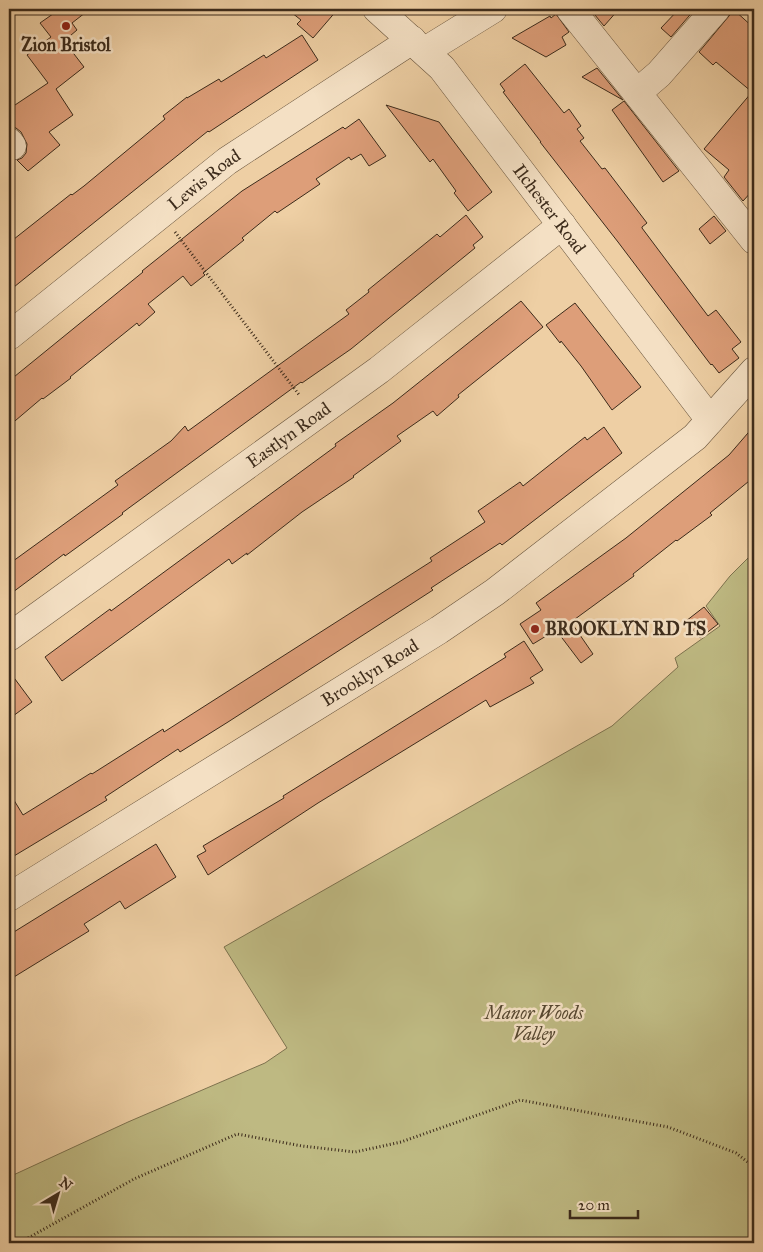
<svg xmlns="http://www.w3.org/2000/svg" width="763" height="1252" viewBox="0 0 763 1252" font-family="'IM FELL Great Primer',serif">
  <rect width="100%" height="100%" fill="#eecfa4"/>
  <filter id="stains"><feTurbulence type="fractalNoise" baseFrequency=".004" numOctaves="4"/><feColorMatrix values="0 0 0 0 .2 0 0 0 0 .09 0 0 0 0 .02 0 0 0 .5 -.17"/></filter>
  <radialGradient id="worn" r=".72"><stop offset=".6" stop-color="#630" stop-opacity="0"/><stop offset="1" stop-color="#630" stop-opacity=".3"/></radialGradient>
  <path fill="#beb982" stroke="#7d724e" d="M754,552V1243H9V1177L128,1122L265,1063L287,1048L224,947L612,726L678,667L675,658L720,626L706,606L730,576Z"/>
  <path fill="#dd9e79" stroke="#3c2b1b" d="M60,9H90L72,23L77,30L64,41L84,67L56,89L73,115L49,132L60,145L28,171L17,160L22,158L26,153L27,144L21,132L16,128L9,127V109L48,83L27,55L51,37L40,23Z
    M287,9H338L313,38L297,24L301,20Z
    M590,9H619L604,26Z
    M679,9H695L671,37L661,28Z
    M734,10L754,28V189L743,201L724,177L729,170L704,149L752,92L716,62L713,65L699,52Z
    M556,14L569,32L562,37L566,45L546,57L512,38L550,16L551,18Z
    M302,35L318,60L209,132L208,131L9,291V243L71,194L72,195L84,186L165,119L163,116L187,97V98L219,79L221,82L264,55L266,58Z
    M525,64L564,113L569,109L581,126L577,129L584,138L580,141L602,169L605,168L647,223L642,227V228L708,316L716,310L741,342L732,349L739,358L719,373L712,364L711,365L618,242L540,142H541L503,92L505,91L500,84Z
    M597,68L623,100L582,77Z
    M624,101L679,171L663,182L612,110Z
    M386,105L439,122L492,192L468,211L454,193L456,191L433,159L430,162Z
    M359,119L386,156L369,166L361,154L351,160L349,157L316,179L320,184L277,213L275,211L242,238L244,240L203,273L205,275L191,286L183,276L148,304L155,312L139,326L137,323L70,377L71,378L43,399L42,398L9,426V381L143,272L142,271L242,191L343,127L345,129Z
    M466,215L483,237L473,245L475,248L351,349L302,383L301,382L122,513L123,514L65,556L64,554L9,595V564L118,485L115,481L171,441L185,426L188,431L349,314L346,310L369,292L368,290L437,234L440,237Z
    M714,216L726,231L710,244L699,229Z
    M521,301L543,327L458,395L459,397L437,416L433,411L397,436L401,441L353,476L354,477L302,512L247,555V553L232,564L229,559L62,681L45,657L110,609L111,611L336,446L335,444L393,403Z
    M575,303L641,387L612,410L581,366L561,341L560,343L546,325Z
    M754,426V477L710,513L712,515L677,541L676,540L633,574L634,576L571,622L593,654L581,663L556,630L533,644L520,624L541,610L536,603L626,538L729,455Z
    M604,427L622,453L502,545L500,543L431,588L433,590L228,722L180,752L178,749L105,797L107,800L9,859V792L23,815L91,773L92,774L163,729L164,732L432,561L430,558L485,522L478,511L520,482L523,486L585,437L587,440Z
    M704,607L718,624L700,638L686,621Z
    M524,641L543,670L530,678L534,683L490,707L486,700L318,803L208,875L197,856L206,851L203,846L284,798L283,796L506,657L504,654Z
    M9,671L32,702L9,719Z
    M156,844L176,877L125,909L120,901L103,912L84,924L89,931L9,980V935Z"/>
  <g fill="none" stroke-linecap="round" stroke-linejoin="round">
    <defs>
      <g id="minor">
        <path id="s1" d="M377,9L442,68L710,420"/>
        <path d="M570,9L754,240"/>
        <path d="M425,51L493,9"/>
        <path d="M638,92L659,74L716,9"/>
        <path d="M9,142L12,146"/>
        <path id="s2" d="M9,336L227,161L412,40"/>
        <path id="s3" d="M9,637L379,370L562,225"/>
        <path id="s4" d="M9,897L439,630L495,592L695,437L754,371"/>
      </g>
    </defs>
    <use href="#minor" stroke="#68543d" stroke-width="29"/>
    <path stroke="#3c2b1b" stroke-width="3" stroke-dasharray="1 2.5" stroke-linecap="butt" d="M175,232L300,396
      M19,1243L134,1179L237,1134L302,1146L355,1152L401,1142L520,1100L668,1127L736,1153L754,1167"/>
    <use href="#minor" stroke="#f4e0c4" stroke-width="28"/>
  </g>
  <g fill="#8f2418" stroke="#f4e0c4" stroke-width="2">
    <circle cx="66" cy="26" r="5"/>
    <circle cx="535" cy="629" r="5"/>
  </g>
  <g text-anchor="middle" stroke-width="5" stroke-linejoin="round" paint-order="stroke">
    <g font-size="18" font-weight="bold" fill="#3c2b1b" stroke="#f4e0c4">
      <text x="66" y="51">Zion Bristol</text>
      <text x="545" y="635" text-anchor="start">BROOKLYN RD TS</text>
    </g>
    <g font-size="18" fill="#3c2b1b" stroke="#f4e0c4">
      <text dy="6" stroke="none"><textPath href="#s2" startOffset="250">Lewis Road</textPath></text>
      <text dy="6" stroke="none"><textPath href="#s1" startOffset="265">Ilchester Road</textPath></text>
      <text dy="6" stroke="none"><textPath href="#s3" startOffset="345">Eastlyn Road</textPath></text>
      <text dy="6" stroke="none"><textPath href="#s4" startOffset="425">Brooklyn Road</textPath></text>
    </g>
    <g font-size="18" font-style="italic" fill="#564730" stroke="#f4e0c4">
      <text x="534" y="1019">Manor Woods<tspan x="534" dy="21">Valley</tspan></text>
    </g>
  </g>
  <rect width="763" height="1252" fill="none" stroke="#eecfa4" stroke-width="30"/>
  <rect x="10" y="10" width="743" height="1232" fill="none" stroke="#3c2b1b" stroke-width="2.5"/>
  <rect x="15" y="15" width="733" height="1222" fill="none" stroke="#3c2b1b"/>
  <g transform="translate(58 1194) rotate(38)" stroke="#f4e0c4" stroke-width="4" paint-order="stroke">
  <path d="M0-4L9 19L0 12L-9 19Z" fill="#3c2b1b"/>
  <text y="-8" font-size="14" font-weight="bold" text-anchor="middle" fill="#3c2b1b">N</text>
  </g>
  <path d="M570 1210v8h68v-8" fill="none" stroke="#3c2b1b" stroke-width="2.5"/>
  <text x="578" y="1210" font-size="15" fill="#3c2b1b" stroke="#f4e0c4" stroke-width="4" paint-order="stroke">20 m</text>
  <rect width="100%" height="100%" filter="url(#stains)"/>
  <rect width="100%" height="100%" fill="url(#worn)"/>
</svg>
